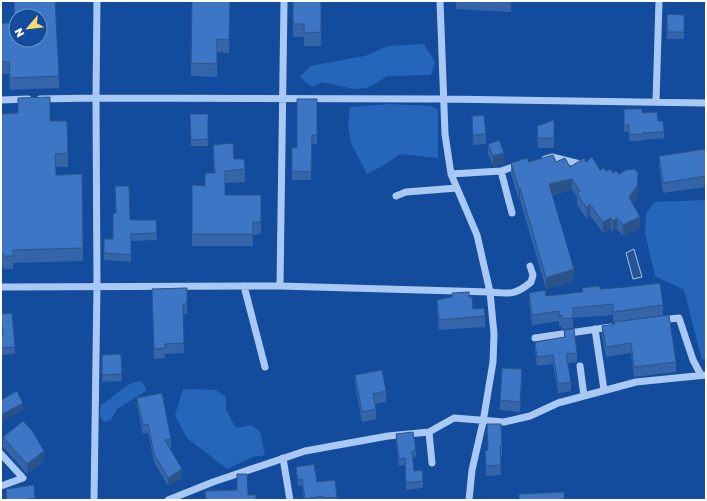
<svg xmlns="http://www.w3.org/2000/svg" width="707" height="501" viewBox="0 0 707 501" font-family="'Golos Text',sans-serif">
  <rect width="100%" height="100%" fill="#134c9d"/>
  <path fill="#2566bb" d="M424,44L435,62L431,75L388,76L367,88L354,89L322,82L312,87L300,77L310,66L365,56L388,46Z
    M390,104L430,106L438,109V158L400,154L384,165L367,174L351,143L348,125L350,107Z
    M706,200V359L702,360L684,290L655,276L645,233L646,214L654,202Z
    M141,381L146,388V391L117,409L111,420L104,422L100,416L101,405C114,398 125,382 141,381Z
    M183,389L216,390L226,397V410L236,428L252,425L260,432L265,455L253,457L227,469L187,438L175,415Z"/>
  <path fill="#2a5490" stroke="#9bc4f7" d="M634,249L642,277L633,279L626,253Z"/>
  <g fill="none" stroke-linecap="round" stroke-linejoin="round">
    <path stroke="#a9c9f4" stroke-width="7" d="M440,1L445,134L451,174L477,235L490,292L494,334L493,362L483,422L472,470L469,500
      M40,99L96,98L444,99L706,103
      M1,100L28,99
      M656,102L659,1
      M545,159L552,157L580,164
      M501,171L512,213
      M451,174L501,171L519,165
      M396,196L406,192L457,188
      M244,286L265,367
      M280,286L284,1
      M1,287L280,286L490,292C509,294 516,295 531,282L533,275L530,266
      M660,320L679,318L693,360L701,375
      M595,329L604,390
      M535,338L611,327
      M580,366L584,396
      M429,432L432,463
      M1,454L23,478L1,486
      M283,458L290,500
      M94,500L97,286L96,98L97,1
      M168,500L213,482L305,451L388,436L429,432L454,418L504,422L530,416L558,403L636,382L706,375"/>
  </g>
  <path fill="#3465a9" d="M14,1L59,76V88L10,90L9,74H1V23H14Z
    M230,1L229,53L217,52V77L191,76V63Z
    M293,1H321V46H304V37H293Z
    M456,1H511V12L456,9Z
    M667,14L684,15V39H667Z
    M317,99V144H312L311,180H292V147L297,148Z
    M624,109L642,113L658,121L664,132V138L642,140V141H629V132H624Z
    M1,114L50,121L68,153V167H56V175L83,248V261L13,263V269H3V266H1Z
    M190,114H208V146H191Z
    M472,116L486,134V144L473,145Z
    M537,136L554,138V148H538Z
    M488,144L504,163L493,166L488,154Z
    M213,145L234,159L245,169V182L225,183V195H261V234L253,235V246H192V185L205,186L214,173L213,157Z
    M706,149V187L663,193L659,166V156Z
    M529,162H556L570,167L586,162L600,170L619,174L638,184L637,197L633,203L640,228L623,236L617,229L613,232L611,229L603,233L590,215L587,219L577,205V197L572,190L552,195L574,281L546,289L520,200H519L511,174V163Z
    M130,220H156L157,240L131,241V262L104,260V239H113Z
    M582,288L600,289L663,305V315L613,322V315L573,318V328L562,329V326H559V321L532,325L529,303V293L546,296L582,292Z
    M452,297H469L473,309L485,316V327L439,330L437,310V300Z
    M152,299L187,304V314H183L184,353L165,354V358L154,359Z
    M1,314L15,347V354L1,355V336H2L1,324Z
    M602,326L676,362V372L634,377L631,353L606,357L602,336Z
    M564,330L577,353V362L568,363L571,382V391L558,393L553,364L537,366L535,351V342L564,338Z
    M121,354L122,381L102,382V355Z
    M355,375L386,391V402L375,404L376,409V419L362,422L355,385Z
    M522,379L520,412L500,410V400Z
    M137,398L171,439V448H169L182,478L168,486L154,462L148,433L143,434L137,406Z
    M487,424L502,446V456H500L501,475L486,476L485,451L488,450Z
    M396,434L416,450V457H413L414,471L423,481V488L406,490L405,465L399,466L396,441Z
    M3,437L44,461L27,474L3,447Z
    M296,467L337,497V500H304L302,485L298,486L296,473Z
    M6,489L35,498V500H7Z"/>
  <path fill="#2a5389" d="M504,153V163L493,166V156Z
    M638,173V184L637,197L629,208V197Z
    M572,179V190L549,195V184Z
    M520,188V200H519V189Z
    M590,204V215L587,219V208Z
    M640,217V228L623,236V225Z
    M611,218V229L603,233V222Z
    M617,218V229L613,232V221Z
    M574,269V281L546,289V278Z
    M522,369V379L520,412V402Z
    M23,403V410L1,422V415Z
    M44,451V461L27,474V464Z
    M182,469V478L168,486V478Z"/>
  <path fill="#3c76c4" stroke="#2a5389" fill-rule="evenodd" d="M14,1H55L59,76L10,78L9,62H1V23H15ZM16,16H40V40H16Z
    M192,1H230L229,40L217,39V64L191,63Z
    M293,1H321V32L304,33V24H293Z
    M667,14L684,15V32H667Z
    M50,97V121H67L68,153L55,154L56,175L82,174L83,248L13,250V256H3V253H1V114L18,113V98Z
    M297,99H317V135H312L311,172L292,171V147L297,148Z
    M624,109H642V113L657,112L658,121H663L664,132L642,133V135L629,134V125H624Z
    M190,114H208V139L191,140Z
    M484,115L486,134L473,135L472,116Z
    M554,120V138H538L537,126Z
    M499,140L504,153L493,156L488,144Z
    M233,143L234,159H244L245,169L225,171V195H261V222H253V234H192V185L205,186V173H215L213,145Z
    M706,149V176L663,183L659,156Z
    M553,155L556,162L565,158L570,167L584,158L586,162L592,157L600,170L604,168L606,171L611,169L613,173L616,171L619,174L626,170L635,169L638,173L637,186L629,197L640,217L623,225L617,218L613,221L611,218L603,222L590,204L587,208L577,194L580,191L572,179L549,184L574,269L546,278L520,188L519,189L511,163L527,158L529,162Z
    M115,186H129L130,220H156L157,233L131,234V255L104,253V239H113V213H116Z
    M660,283L663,305L613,312V304L573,308V318L562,319V315L559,316V311L532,315L529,293L545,290L546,296L583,292L582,288L599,286L600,289L626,287Z
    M187,288V304H183L184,343L165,344V348L154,349L152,289Z
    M469,292V297H472L473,309L484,308L485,316L439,320L437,300L452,297V293Z
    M12,313L15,347L1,348V336H3L1,314Z
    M669,315L676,362L634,367L631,343L606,347L602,326L615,324L614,322Z
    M574,329L577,353L566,354L571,382L558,384L553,355L537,357L535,342L565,337L564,330Z
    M121,354L122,374L102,375V355Z
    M502,368L522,369L520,402L500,400Z
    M382,370L386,391L373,394L376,409L362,412L355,375Z
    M17,391L23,403L1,415V400Z
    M162,393L171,439L165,440L182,469L168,478L154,454L148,424L143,425L137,398Z
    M23,421L33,432L44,451L27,464L3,437Z
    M487,424H501L502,446H500L501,465L486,466L485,451L488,450Z
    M413,432L416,450L412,451L414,471L422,470L423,481L406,483L405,458L399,459L396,434Z
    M314,464L317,482L335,480L337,497L323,498V496L305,499L302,479L298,480L296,467Z
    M237,474H247L248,495H256V500H206L205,491L237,490Z
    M34,485L35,498L22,500H7L6,489Z
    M564,492V500H519V494Z"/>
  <rect width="707" height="501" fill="none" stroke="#ffffff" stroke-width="4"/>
  <g transform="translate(28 28) rotate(242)"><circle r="19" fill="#134c9d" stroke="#7194c4"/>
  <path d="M0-3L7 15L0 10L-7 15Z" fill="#ffd76c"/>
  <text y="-6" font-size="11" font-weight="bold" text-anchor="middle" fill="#ffffff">N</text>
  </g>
</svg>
